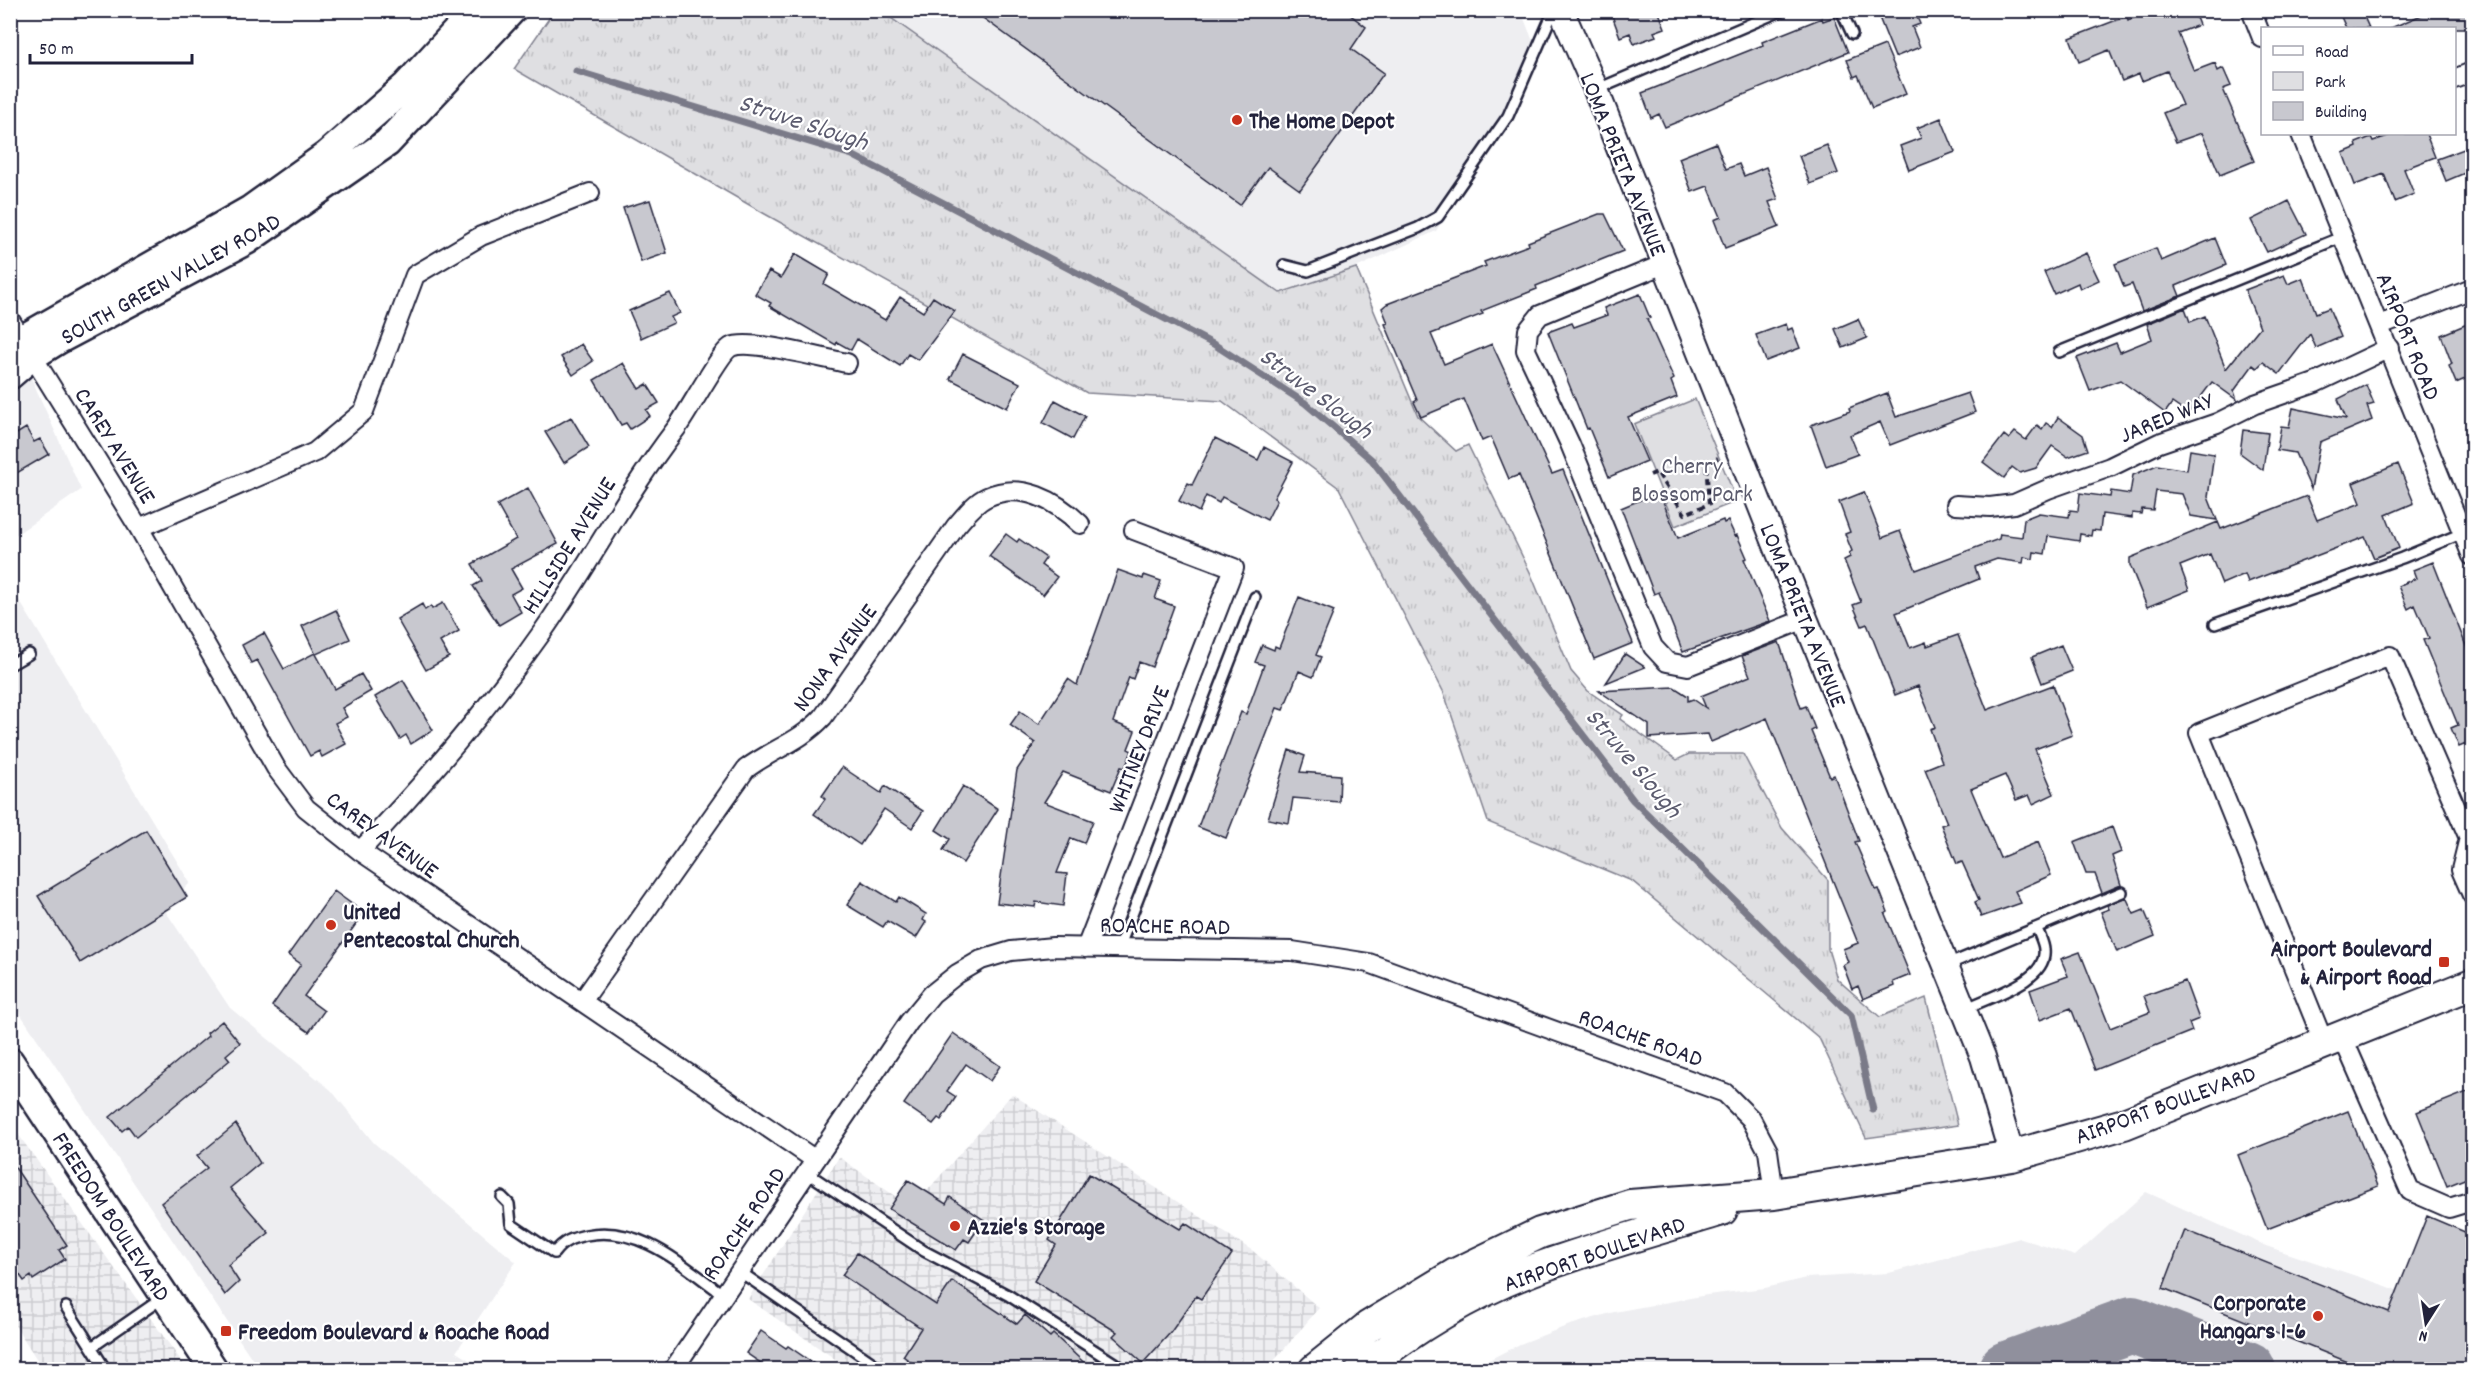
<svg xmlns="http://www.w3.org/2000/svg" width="2483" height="1380" viewBox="0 0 2483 1380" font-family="Dekko,sans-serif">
  <defs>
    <pattern id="industrial-grid" width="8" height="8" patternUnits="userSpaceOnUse" patternTransform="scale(1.5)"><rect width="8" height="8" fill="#eeeef1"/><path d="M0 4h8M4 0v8" fill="none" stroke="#ccccd0"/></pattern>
    <pattern id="grass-tufts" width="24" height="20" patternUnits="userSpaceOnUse" patternTransform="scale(1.5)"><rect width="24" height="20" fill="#dfdfe2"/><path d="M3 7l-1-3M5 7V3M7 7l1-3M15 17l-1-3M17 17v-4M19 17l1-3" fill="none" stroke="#bfbfc3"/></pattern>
  </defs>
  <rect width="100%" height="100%" fill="#fff"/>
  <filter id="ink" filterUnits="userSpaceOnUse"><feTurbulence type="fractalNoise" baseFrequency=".0167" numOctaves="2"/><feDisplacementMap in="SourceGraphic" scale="12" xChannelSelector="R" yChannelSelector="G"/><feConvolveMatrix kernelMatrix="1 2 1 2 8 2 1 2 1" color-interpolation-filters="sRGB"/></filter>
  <g filter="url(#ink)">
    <path fill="#eeeef1" d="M881,11H1521L1540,59L1436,231L1356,268L1280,293Z
      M29,373L81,490L11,538V391Z
      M10,585L190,883L164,909L230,1008L331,1090L374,1143L516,1262L456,1352L484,1369H259L11,1000Z
      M2146,1192L2266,1246L2386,1286L2472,1320V1370H1469L1520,1344L1567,1326L1614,1312L1707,1295L1765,1288L1806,1278L1889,1273L2020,1238L2075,1256Z"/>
    <path fill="url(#industrial-grid)" d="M1012,1094L1253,1251L1319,1308L1267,1369L851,1370L748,1299L839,1157L912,1208Z
      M10,1123L187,1369H43L11,1319Z"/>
    <path fill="url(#grass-tufts)" stroke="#80808e" stroke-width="1.5" d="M554,11H881L1280,293L1356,268L1418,416L1456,451L1468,445L1530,572L1571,671L1588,691L1623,715L1620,719L1677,760L1689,754H1743L1782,828L1828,880V949L1837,979L1880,1017L1926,998L1958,1125L1866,1138L1819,1038L1632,881L1488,822L1444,693L1339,488L1222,401L1087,393L765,214L514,69Z"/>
    <path fill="#dfdfe2" stroke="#80808e" stroke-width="1.5" d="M1695,399L1737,501L1675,526L1634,424Z"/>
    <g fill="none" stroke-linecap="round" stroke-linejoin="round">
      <path stroke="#7a7a88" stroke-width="7" d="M576,71L852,155L1215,345L1305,403L1372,460L1633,800L1851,1015L1873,1110"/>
      <path stroke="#90909d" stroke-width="58" d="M2007,1370L2132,1325L2247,1370"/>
    </g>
    <path fill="#c8c8cf" stroke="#22223b" stroke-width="1.5" d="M972,10H1344L1366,27L1351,49L1384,73L1300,190L1268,167L1240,205Z
      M1610,10H1658L1665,28L1654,32L1656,36L1634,44L1630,33L1620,37Z
      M1876,10H1914L1920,24L1912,27L1920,47L1895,57Z
      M2152,10H2193L2199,25L2178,33L2194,71L2215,63L2218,71L2223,68L2231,86L2223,89L2254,161L2220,175L2202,133L2176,142L2163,113L2182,105L2167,71L2142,81L2139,74L2122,81L2109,50L2079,62L2070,38L2127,16L2128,20Z
      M2338,10H2361L2369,28H2346Z
      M2433,10H2472V28H2391Z
      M1834,17L1848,52L1665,127L1659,114L1651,118L1642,93L1763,45L1762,42L1822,18L1823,21Z
      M1885,45L1906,94L1872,108L1858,75L1854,77L1847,60Z
      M1941,118L1955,152L1909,170L1900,146L1921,138L1917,128Z
      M2394,134H2426L2435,157L2404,169L2414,194L2395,202L2384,174L2355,185L2343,153L2357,147L2356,143L2371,137L2373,141Z
      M1716,143L1726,169L1739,164L1744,176L1766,167L1778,199L1769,202L1779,227L1725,248L1714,220L1721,217L1708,186L1692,192L1679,158Z
      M1827,145L1838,173L1810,184L1799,156Z
      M2472,146V170L2446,181L2437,159Z
      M650,200L667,253L641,262L623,208Z
      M2289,201L2306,234L2267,252L2251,220Z
      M1599,214H1605L1623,251L1536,286L1537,289L1481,311L1483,314L1431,334L1444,364L1492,344L1552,474L1563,470L1633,643L1594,659L1519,475L1509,479L1491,437L1482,441L1464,399L1421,417L1414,402L1417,400L1385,324L1388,323L1382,308L1387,304L1486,266L1484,262L1529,245L1528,242Z
      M2215,238L2226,265L2176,286L2180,296L2142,311L2132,284L2124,287L2115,264L2156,248L2161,261Z
      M2086,253L2099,280L2080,289L2078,283L2054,294L2044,272Z
      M795,254L829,274L824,284L885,320L900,297L923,312L933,297L955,311L918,360L908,354L900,366L857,339L851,350L837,342L836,345L769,306L771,303L755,294L769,271L781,278Z
      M2284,275L2288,284L2303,278L2316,313L2329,308L2341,337L2316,348L2310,334L2279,374L2263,362L2257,368L2253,365L2234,391L2237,400L2212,382L2188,414L2172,403L2165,413L2120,380L2090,391L2077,358L2116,343L2120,352L2152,339L2147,324L2185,308L2190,322L2205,316L2226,369L2260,327L2245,290Z
      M670,293L680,313L671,317L674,323L641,338L629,311Z
      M1640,294L1650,318L1647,319L1674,379L1671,381L1677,397L1628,417L1647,461L1609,477L1589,428L1587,429L1548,332L1572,323L1574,327L1607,315L1604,308Z
      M1858,319L1867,338L1843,348L1835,329Z
      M2472,322V376L2456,383L2449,366L2452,364L2441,335Z
      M1786,324L1788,330L1792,328L1800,348L1766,361L1756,335Z
      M581,344L593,361L573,375L561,357Z
      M963,354L1020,383L1007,408L950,379Z
      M623,363L639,389L647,384L659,403L646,410L650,416L630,429L626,423L621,425L594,380Z
      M2366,385L2374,404L2367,406L2372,420L2320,442L2311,489L2295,453L2277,450L2281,426L2289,427L2293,408L2346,419L2338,399Z
      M1887,393L1896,417L1968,393L1975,412L1890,445L1880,422L1850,435L1858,454L1826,466L1811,425L1850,411L1849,408Z
      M1055,400L1085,416L1073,439L1043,423Z
      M571,417L589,447L564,463L545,432Z
      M2058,417L2083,435L2088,450L2068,457L2052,446L2036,468L2020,473L2012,467L2004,478L1983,462L2004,435L2009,439L2015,432L2026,440L2037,425L2042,429L2046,423L2052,427Z
      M26,428L34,442L40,439L49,454L10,477V438Z
      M2243,430L2268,433L2263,470L2240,453Z
      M1215,438L1258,460L1264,447L1293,462L1274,498L1277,500L1267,520L1222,497L1219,503L1206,496L1199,512L1179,501L1188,483L1192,485Z
      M2190,450L2214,454L2208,497L2217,520L2191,516L2182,494L2156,491L2153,510L2142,509L2141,514L2132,513V518L2102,514L2100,531L2092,530L2091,536L2080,534L2079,541L2048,536L2045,554L2034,552L2033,559L2024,557L2023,563L1997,559L1975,567L1979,579L1896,613L1910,648L1926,642L1927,646L1958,635L1987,710L2053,685L2072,735L2035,749L2054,794L2033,804L2029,795L2016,800L2005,775L1971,789L2000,858L2038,842L2051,875L2015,891L2021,903L1981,917L1975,902L1979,900L1962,862L1957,864L1941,825L1947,823L1925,769L1942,762L1930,729L1935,727L1918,686L1895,695L1867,624L1862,626L1853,605L1861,602L1844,560L1850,557L1849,553L1852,551L1845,534L1850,532L1839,502L1864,492L1882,538L1900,531L1916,570L1999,539L2000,534L2022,537L2024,519L2039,513L2069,517L2070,510L2078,511L2080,493L2110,497L2111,491L2130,494L2133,475L2157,465L2187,470Z
      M2398,464L2414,503L2386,515L2399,548L2374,558L2365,537L2248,582L2245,574L2222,584L2210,554L2180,566L2189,590L2147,607L2130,565V558L2218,522L2221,529L2307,496L2317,520L2361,503L2353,483Z
      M528,488L558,544L511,569L522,588L511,594L521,612L499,625L473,586L482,581L472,564L516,539L497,505Z
      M1659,492L1678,538L1723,520L1724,523L1728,521L1735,536L1737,535L1747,558L1744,559L1770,621L1683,652L1659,592L1654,594L1621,508Z
      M1006,534L1017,542L1019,539L1046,558L1041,565L1057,577L1043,595L989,556Z
      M2433,562L2472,661V758L2466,744L2459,747L2451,728L2458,725L2423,640L2429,638L2415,605L2408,609L2398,586L2416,578L2413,570Z
      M1118,570L1143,579L1144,575L1161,581L1155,599L1174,606L1152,667L1139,662L1133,679L1129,677L1113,722L1135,731L1128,749L1132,751L1125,768L1121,767L1111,791L1063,772L1044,802L1093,821L1084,843L1071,838L1057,873L1067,874L1063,906L1036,902L1035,907L997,903L1017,770L1035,743L1010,725L1020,711L1039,724L1068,679L1077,685Z
      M1299,597L1334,611L1316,655L1321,657L1313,677L1299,671L1283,710L1277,708L1226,838L1198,827L1241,712L1246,714L1264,665L1255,662L1262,645L1274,650L1275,646L1279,648Z
      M443,603L459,631L440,642L449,657L426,670L397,619L422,604L425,610L431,606L432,609Z
      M336,610L350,639L316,654L335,689L361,674L371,691L342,708L347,717L335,723L346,744L322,757L319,751L310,756L257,660L251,663L242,645L264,633L284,669L315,653L302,626Z
      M1779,642L1801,708L1806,706L1815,729L1811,731L1830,777L1834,775L1859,841L1855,842L1876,890L1879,889L1888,912L1885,914L1910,975L1893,982L1894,986L1863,999L1858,986L1852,989L1843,965L1848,962L1843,949L1858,943L1767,718L1711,742L1708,734L1649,738V725L1599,691L1674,687L1688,696V701L1693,699L1706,708L1701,696L1750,676L1742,656Z
      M2061,645L2072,671L2042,683L2032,657Z
      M1625,654L1645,667L1606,683Z
      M403,680L433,730L411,744L406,735L400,739L375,697Z
      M1289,750L1305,756L1300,772L1340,775L1339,802L1293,798L1289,823L1268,819Z
      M842,767L881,793L885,786L923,811L912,828L884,809L860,845L814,814L825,799L822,796Z
      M963,786L998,809L963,863L943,850L950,839L936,830Z
      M2112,827L2121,852L2112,856L2121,885L2102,893L2095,874H2086L2074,842Z
      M146,830L187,897L80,963L38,896Z
      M862,881L896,902L899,897L926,914L923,920L926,922L916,938L887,921L883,927L847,905Z
      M334,891L364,913L304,996L324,1011L309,1032L272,1006L301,964L288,955Z
      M2126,897L2134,914L2144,910L2155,936L2117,952L2101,912L2109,909L2107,905Z
      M2080,952L2110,1028L2150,1012L2144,996L2185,981L2199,1019L2189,1023L2192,1031L2095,1070L2071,1008L2040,1020L2030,990L2068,976L2061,959Z
      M222,1021L240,1043L226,1055L230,1060L136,1137L128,1126L122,1131L110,1117L208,1036L207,1033Z
      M953,1033L1000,1066L990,1081L966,1064L947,1091L956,1097L941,1120L938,1118L933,1124L904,1104Z
      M2472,1090V1176L2447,1186L2417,1112Z
      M2348,1111L2378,1186L2267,1229L2238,1155Z
      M236,1124L260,1163L230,1188L269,1233L228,1265L239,1282L225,1295L161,1203L207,1168L197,1156Z
      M10,1160L67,1245L59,1250L65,1259L33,1280L31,1276L24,1281L10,1261Z
      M1089,1174L1180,1229L1185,1223L1232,1254L1201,1299L1196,1296L1171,1332L1143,1363L1113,1336L1117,1332L1034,1281L1056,1245L1049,1240Z
      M908,1180L946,1204L950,1197L984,1220L969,1242L964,1239L956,1250L889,1209Z
      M2427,1216L2472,1235V1370H2368L2163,1288L2185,1230L2389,1312Z
      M857,1253L936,1305L952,1281L1017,1324L1025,1315L1050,1337L1053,1334L1092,1370H922L903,1356L921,1328L842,1275Z
      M761,1331L786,1348L788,1346L823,1370H771L746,1353Z"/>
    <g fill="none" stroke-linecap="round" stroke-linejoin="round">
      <defs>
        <path id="service" d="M1841,10L1852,34
          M1598,89L1783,10
          M1284,265L1308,271L1418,228L1438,217L1508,116L1554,10
          M2059,352L2342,237
          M2215,624L2402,558L2463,533
          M10,665L29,654
          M1119,948L1255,597
          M1947,965L2122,892
          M1965,1009C1988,997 2048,981 2044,950C2044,943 2039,935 2037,928
          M806,1172L924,1251L1008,1295L1119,1366
          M502,1197L509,1204L511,1224L554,1253C563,1241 572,1238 586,1235C640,1224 683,1266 724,1295
          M739,1271L883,1370
          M66,1307L106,1370
          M92,1347L164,1297"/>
        <path id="minor" d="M2251,10L2262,38
          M2454,79L2472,72
          M2301,134L2472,556
          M1664,264L1540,315L1528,330L1526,350L1570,444L1653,647L1667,662L1688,666L1805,619
          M10,320L139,528L276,768L306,808L360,851L814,1159
          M2380,325L2472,289
          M1956,505L1990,507L2014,504L2048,489L2110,467L2159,443L2217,423L2255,404L2315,383L2389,348
          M139,528L315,452L364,411L415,275L481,236L590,193
          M360,851C426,782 488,709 543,631C589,565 626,494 675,430C687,415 720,352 731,347C749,338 824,359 847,363
          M1086,948L1234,568L1134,530
          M583,1000L746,769C771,750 800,742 823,717L956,526C965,516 974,503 987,497C1021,481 1056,501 1080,524
          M2342,1036L2410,1191L2449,1208L2472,1201
          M2324,1043L2199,733L2390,656L2469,838L2461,870L2472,895
          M673,1370L909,1022L932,994L957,974L981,960L1011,951L1053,947L1292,951L1369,963L1725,1093L1751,1119L1768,1151L1774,1194"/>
        <path id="tertiary" d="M1561,10L1596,90L1798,601L1983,1057L2012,1156"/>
        <path id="secondary" d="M10,346L250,210L327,155L406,86L476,10
          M10,375L32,356L58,340L247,240L387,143L512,10
          M10,1062L214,1370"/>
        <path id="primary" d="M1314,1370L1369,1326L1455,1274L1540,1233L1630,1205L1774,1194L2012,1156L2124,1124L2472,984
          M1361,1370C1418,1325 1484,1286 1552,1263C1608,1243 1666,1227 1722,1210"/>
      </defs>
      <use href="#service" stroke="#22223b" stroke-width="14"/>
      <use href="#minor" stroke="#22223b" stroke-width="22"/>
      <use href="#tertiary" stroke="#22223b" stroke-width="28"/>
      <use href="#secondary" stroke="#22223b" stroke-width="32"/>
      <use href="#primary" stroke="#22223b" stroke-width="34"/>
      <path stroke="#22223b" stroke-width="4" stroke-dasharray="6 4.5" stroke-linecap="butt" d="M1650,475L1657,472L1685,514L1709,504L1706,463L1718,458"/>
      <use href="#service" stroke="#fff" stroke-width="9"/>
      <use href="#minor" stroke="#fff" stroke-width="18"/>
      <use href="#tertiary" stroke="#fff" stroke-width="24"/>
      <use href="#secondary" stroke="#fff" stroke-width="27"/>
      <use href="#primary" stroke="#fff" stroke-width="30"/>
    </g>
  </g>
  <g fill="#c8321e" stroke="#fff" stroke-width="2">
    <circle cx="1237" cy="120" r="6"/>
    <circle cx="331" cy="925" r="6"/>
    <rect x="2438" y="956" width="12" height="12" rx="3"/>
    <circle cx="955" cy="1226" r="6"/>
    <circle cx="2318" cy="1316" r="6"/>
    <rect x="220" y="1325" width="12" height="12" rx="3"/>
  </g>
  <g text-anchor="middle" stroke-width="4.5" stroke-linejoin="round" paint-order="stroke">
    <g font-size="24" font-weight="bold" fill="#22223b" stroke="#fff" text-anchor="start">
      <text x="1249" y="128">The Home Depot</text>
      <text x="343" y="919">United<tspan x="343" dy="28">Pentecostal Church</tspan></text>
      <text x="2432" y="956" text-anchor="end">Airport Boulevard<tspan x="2432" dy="28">&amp; Airport Road</tspan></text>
      <text x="967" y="1234">Azzie's Storage</text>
      <text x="2306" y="1310" text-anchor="end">Corporate<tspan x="2306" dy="28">Hangars 1-6</tspan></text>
      <text x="238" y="1339">Freedom Boulevard &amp; Roache Road</text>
    </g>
    <g font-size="24" fill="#22223b" stroke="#fff">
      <text transform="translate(1624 164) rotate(68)" y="8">LOMA PRIETA AVENUE</text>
      <text transform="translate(170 278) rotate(-29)" y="8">SOUTH GREEN VALLEY ROAD</text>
      <text transform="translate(2409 336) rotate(68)" y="8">AIRPORT ROAD</text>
      <text transform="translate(2166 417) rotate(-22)" y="8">JARED WAY</text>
      <text transform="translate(116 445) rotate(58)" y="8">CAREY AVENUE</text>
      <text transform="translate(568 545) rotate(-58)" y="8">HILLSIDE AVENUE</text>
      <text transform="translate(1804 615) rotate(68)" y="8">LOMA PRIETA AVENUE</text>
      <text transform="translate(834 657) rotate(-54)" y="8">NONA AVENUE</text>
      <text transform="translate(1138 749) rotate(-69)" y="8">WHITNEY DRIVE</text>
      <text transform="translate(383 834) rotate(36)" y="8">CAREY AVENUE</text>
      <text transform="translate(1165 925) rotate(1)" y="8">ROACHE ROAD</text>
      <text transform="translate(1641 1037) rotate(20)" y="8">ROACHE ROAD</text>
      <text transform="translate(2165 1104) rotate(-20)" y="8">AIRPORT BOULEVARD</text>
      <text transform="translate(112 1216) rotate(57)" y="8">FREEDOM BOULEVARD</text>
      <text transform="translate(743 1223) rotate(-56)" y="8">ROACHE ROAD</text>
      <text transform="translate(1594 1253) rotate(-19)" y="8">AIRPORT BOULEVARD</text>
    </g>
    <g font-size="24" fill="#5b5b6d" stroke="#fff">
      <text x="1692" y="473">Cherry<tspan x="1692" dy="28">Blossom Park</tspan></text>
    </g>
    <g font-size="26" font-style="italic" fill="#5c5c6f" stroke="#fff">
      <text transform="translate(804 121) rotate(18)" y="9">Struve Slough</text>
      <text transform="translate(1317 392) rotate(37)" y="9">Struve Slough</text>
      <text transform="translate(1635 762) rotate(50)" y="9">Struve Slough</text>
    </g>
  </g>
  <rect width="2483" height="1380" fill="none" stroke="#fff" stroke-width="36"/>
  <rect x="18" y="18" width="2447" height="1344" fill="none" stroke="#22223b" stroke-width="2" filter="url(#ink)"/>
  <rect x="2261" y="27" width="195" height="108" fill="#ffffff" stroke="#a7a7b1" stroke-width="1.5"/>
  <rect x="2273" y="46" width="30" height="9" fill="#ffffff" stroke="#a7a7b1" stroke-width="1.5"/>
  <text x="2315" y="57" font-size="18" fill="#22223b">Road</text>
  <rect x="2273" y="72" width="30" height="18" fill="#dfdfe2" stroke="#a7a7b1" stroke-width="1.5"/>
  <text x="2315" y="87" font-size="18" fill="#22223b">Park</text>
  <rect x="2273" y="102" width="30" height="18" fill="#c8c8cf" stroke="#a7a7b1" stroke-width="1.5"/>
  <text x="2315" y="117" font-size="18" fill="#22223b">Building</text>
  <g transform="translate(2426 1323) rotate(192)" stroke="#ffffff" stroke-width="4.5" paint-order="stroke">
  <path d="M0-4.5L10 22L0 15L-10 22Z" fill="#22223b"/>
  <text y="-9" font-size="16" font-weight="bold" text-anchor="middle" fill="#22223b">N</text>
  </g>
  <path d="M30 54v9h162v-9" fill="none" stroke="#22223b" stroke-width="3"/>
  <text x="39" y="54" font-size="18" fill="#22223b" stroke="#ffffff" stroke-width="4.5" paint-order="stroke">50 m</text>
</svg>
